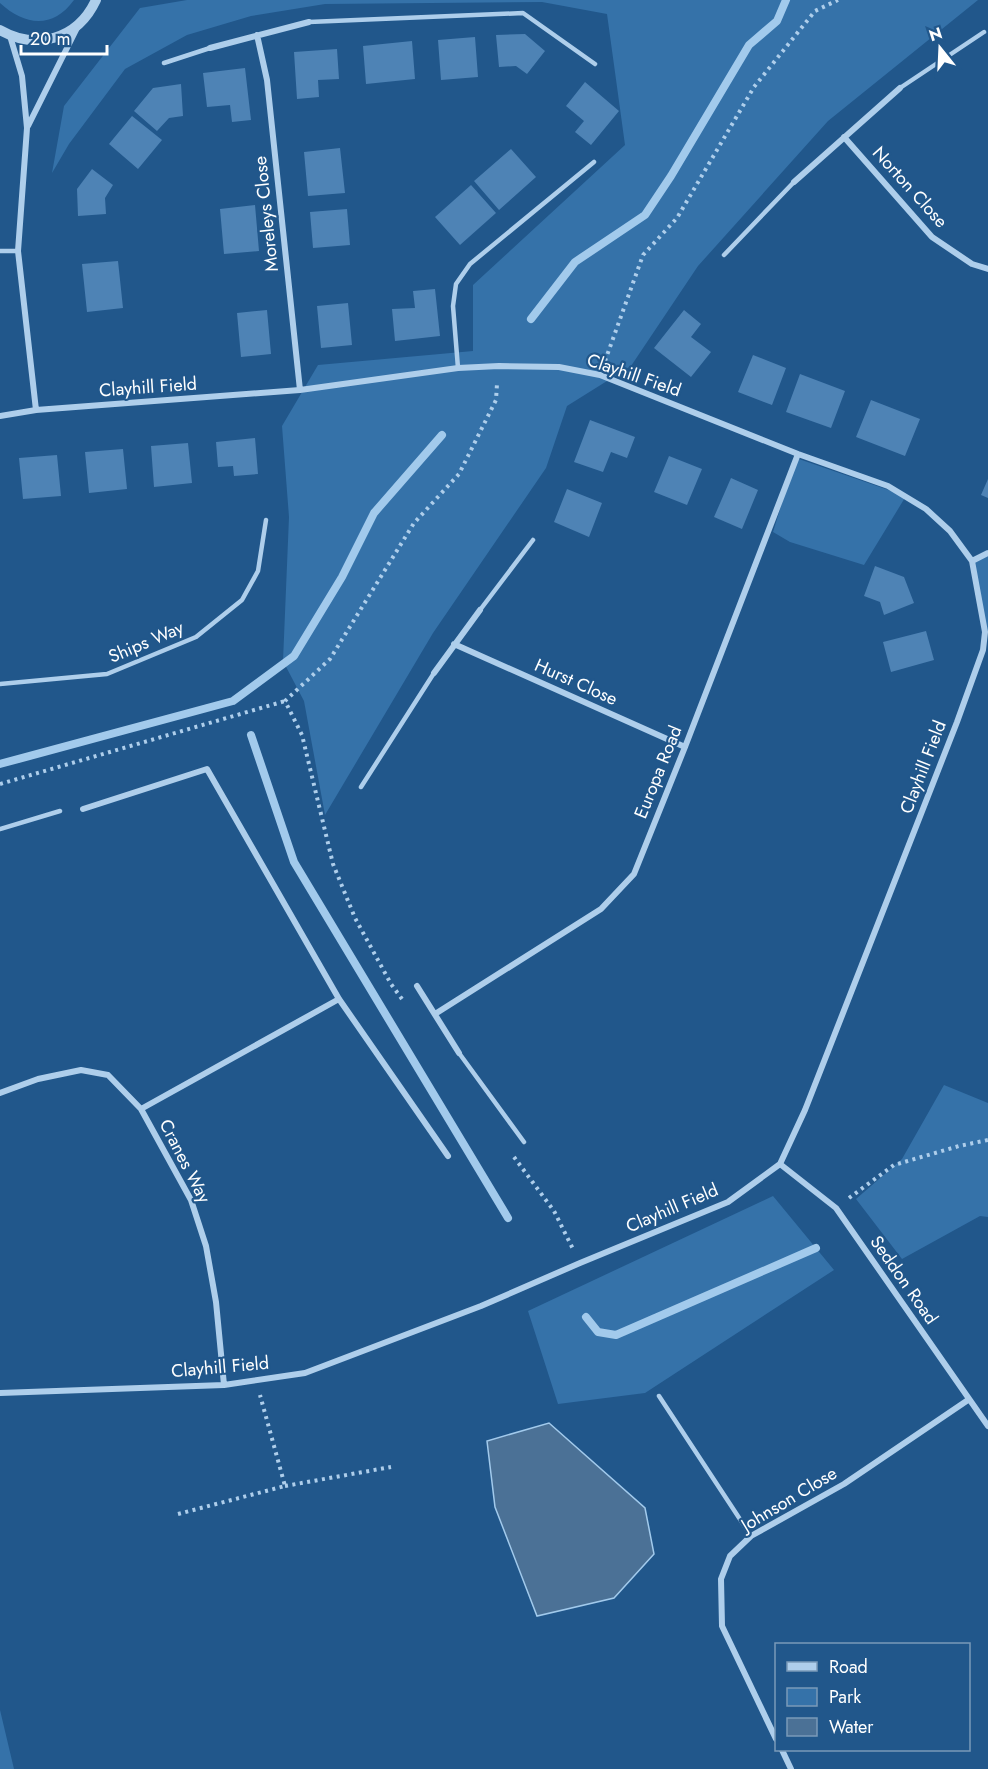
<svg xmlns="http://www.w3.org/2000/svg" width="988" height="1769" viewBox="0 0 988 1769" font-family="Jost,sans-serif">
  <rect width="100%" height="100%" fill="#21578b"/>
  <path fill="#3572a9" d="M0,0H74C53,29 25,26 0,3Z
    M187,0H978L828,121L698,266L631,366L567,406L546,468L433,633L325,815L304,701L283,661L289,517L282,426L318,365L473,351V285L625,145L607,14L542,2L325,4L251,16L187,35L125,69L69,144L52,173L64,106L140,8Z
    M796,458L906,496L864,565L790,542L773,532Z
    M988,552V632H985L972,561Z
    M944,1085L988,1103V1217L980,1216L902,1259L856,1199L902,1159Z
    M773,1196L834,1270L645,1393L558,1404L528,1311Z
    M0,1710L14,1769H0Z"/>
  <path fill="#4b7196" stroke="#a2caec" stroke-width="1.5" d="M549,1423L645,1508L654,1554L614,1598L537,1616L495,1507L487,1441Z"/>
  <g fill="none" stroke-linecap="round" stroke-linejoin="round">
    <path stroke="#a2caec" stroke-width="8" d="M531,319L575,262L645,215L671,176L749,45L777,21L786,0
      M251,735L294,862L508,1218
      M0,764L233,701L294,656L342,577L374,513L442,435
      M586,1317L598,1332L616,1335L816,1248"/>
  </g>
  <path fill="#4e83b5" d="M525,34L545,51L527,74L516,66L499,67L496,35Z
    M475,37L478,77L441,80L438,40Z
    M412,41L415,79L366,84L363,46Z
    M337,49L339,79L318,80L319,97L297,99L294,52Z
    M245,68L251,120L232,122L230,105L207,107L203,73Z
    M585,82L619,111L591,145L575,132L584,121L566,106Z
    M181,84L183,116L169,118L157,131L134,111L153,88Z
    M132,116L162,140L138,169L109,144Z
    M340,148L345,193L308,196L304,152Z
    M511,149L536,177L499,210L474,181Z
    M92,169L113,185L105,198L106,214L78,216L77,189Z
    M471,185L496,213L460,245L435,217Z
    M255,205L259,251L224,254L220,209Z
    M347,209L350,245L313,248L310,212Z
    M118,261L123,308L87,312L82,264Z
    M435,289L440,336L395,341L392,309L415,308L413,291Z
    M348,303L352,345L321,348L317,306Z
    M267,310L271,354L241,357L237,313Z
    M684,310L701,324L691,337L711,352L691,377L654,348Z
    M753,355L786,368L772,405L738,392Z
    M800,374L845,391L831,428L786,412Z
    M871,400L920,419L905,456L856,437Z
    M590,420L635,437L627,458L611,452L603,472L574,462Z
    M255,438L258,474L234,476L233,466L218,467L216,442Z
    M188,443L192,483L154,487L151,446Z
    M123,449L127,489L89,493L85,452Z
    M57,455L61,496L23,499L19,458Z
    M669,456L702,469L687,505L654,492Z
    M731,478L758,490L742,529L714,517Z
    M988,479V498L981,495Z
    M567,489L602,503L589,537L554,522Z
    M875,566L904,577L914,603L884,615L880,602L864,596Z
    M926,631L934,660L891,672L883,642Z"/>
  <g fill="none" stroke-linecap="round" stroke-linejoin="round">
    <path stroke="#aeceeb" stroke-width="4" stroke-dasharray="3 4.5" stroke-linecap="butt" d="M605,361L643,255L677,218L754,87L815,11L838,0
      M0,784L285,701
      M402,999L391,984L355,918L333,864L302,735L285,701L330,659L414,523L459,474L496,400L497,384
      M514,1157L554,1211L573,1249
      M849,1198L894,1165L959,1146L988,1140
      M285,1486L391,1467
      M178,1514L285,1486L260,1395"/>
    <path stroke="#aeceeb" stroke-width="4.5" d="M309,22L523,13L595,64
      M164,63L210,48
      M900,88L984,32
      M0,251H18
      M724,255L794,182
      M458,368L453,306L456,284L470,264L594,162
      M480,610L533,540
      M0,684L107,674L196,637L242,600L258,571L266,520
      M361,787L434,673
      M0,829L60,811
      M459,1053L524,1142
      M659,1396L751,1536"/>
    <path stroke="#aeceeb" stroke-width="6" d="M257,35L267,80L300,390
      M10,36L22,76L27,128L18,251L36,410
      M210,48L309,22
      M28,126L77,28
      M844,137L932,237L972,264L988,269
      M794,182L900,88
      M0,416L36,410L300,390L458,368L499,366L559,367L600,375L798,454L888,486L926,509L950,531L972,561L985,632L983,650L957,722L805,1110L780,1164L728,1202L580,1263L481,1306L305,1373L224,1385L0,1393
      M972,561L988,553
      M454,644L685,747
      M434,673L480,610
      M83,809L207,769L339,999L448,1156
      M417,986L459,1053
      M435,1014L601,909L634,874L685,747L798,454
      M0,1093L38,1079L81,1070L108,1075L141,1109L191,1200L206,1246L216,1302L224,1385
      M141,1109L339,999
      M780,1164L836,1208L988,1426
      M776,1739L722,1626L721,1579L730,1556L751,1536L844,1484L968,1400
      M782,1750L791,1769"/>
    <path stroke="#aeceeb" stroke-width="10" d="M0,30C37,51 78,39 96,0"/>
  </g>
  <g text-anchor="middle" stroke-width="4.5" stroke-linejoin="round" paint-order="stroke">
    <g font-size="18" fill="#fff" stroke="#21578b">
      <text transform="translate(910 187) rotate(48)" y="6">Norton Close</text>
      <text transform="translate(266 214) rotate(-96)" y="6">Moreleys Close</text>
      <text transform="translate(634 375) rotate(19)" y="6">Clayhill Field</text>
      <text transform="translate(148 387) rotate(-4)" y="6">Clayhill Field</text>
      <text transform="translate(146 642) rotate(-23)" y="6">Ships Way</text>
      <text transform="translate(576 682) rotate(24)" y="6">Hurst Close</text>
      <text transform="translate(923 767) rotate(-69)" y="6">Clayhill Field</text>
      <text transform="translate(658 772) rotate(-68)" y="6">Europa Road</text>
      <text transform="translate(185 1161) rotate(63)" y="6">Cranes Way</text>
      <text transform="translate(672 1208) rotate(-23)" y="6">Clayhill Field</text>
      <text transform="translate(904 1280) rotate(55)" y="6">Seddon Road</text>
      <text transform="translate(220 1367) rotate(-5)" y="6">Clayhill Field</text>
      <text transform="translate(789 1499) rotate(-31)" y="6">Johnson Close</text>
    </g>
  </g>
  <rect x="775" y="1643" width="195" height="108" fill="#21578b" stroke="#7a9ab9" stroke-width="1.5"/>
  <rect x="787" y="1662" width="30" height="9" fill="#aeceeb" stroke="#7a9ab9" stroke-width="1.5"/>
  <text x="829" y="1673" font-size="18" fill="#ffffff">Road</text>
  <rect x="787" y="1688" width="30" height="18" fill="#3572a9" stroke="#7a9ab9" stroke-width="1.5"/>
  <text x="829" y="1703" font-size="18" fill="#ffffff">Park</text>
  <rect x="787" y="1718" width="30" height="18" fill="#4b7196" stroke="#7a9ab9" stroke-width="1.5"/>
  <text x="829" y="1733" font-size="18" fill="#ffffff">Water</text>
  <g transform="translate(940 48) rotate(342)" stroke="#21578b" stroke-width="4.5" paint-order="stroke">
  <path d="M0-4.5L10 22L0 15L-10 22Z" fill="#ffffff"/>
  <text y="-9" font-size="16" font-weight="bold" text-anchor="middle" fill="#ffffff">N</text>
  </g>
  <path d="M21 45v9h86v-9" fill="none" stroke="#ffffff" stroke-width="3"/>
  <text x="30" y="45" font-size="18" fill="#ffffff" stroke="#21578b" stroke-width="4.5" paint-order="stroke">20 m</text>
</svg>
